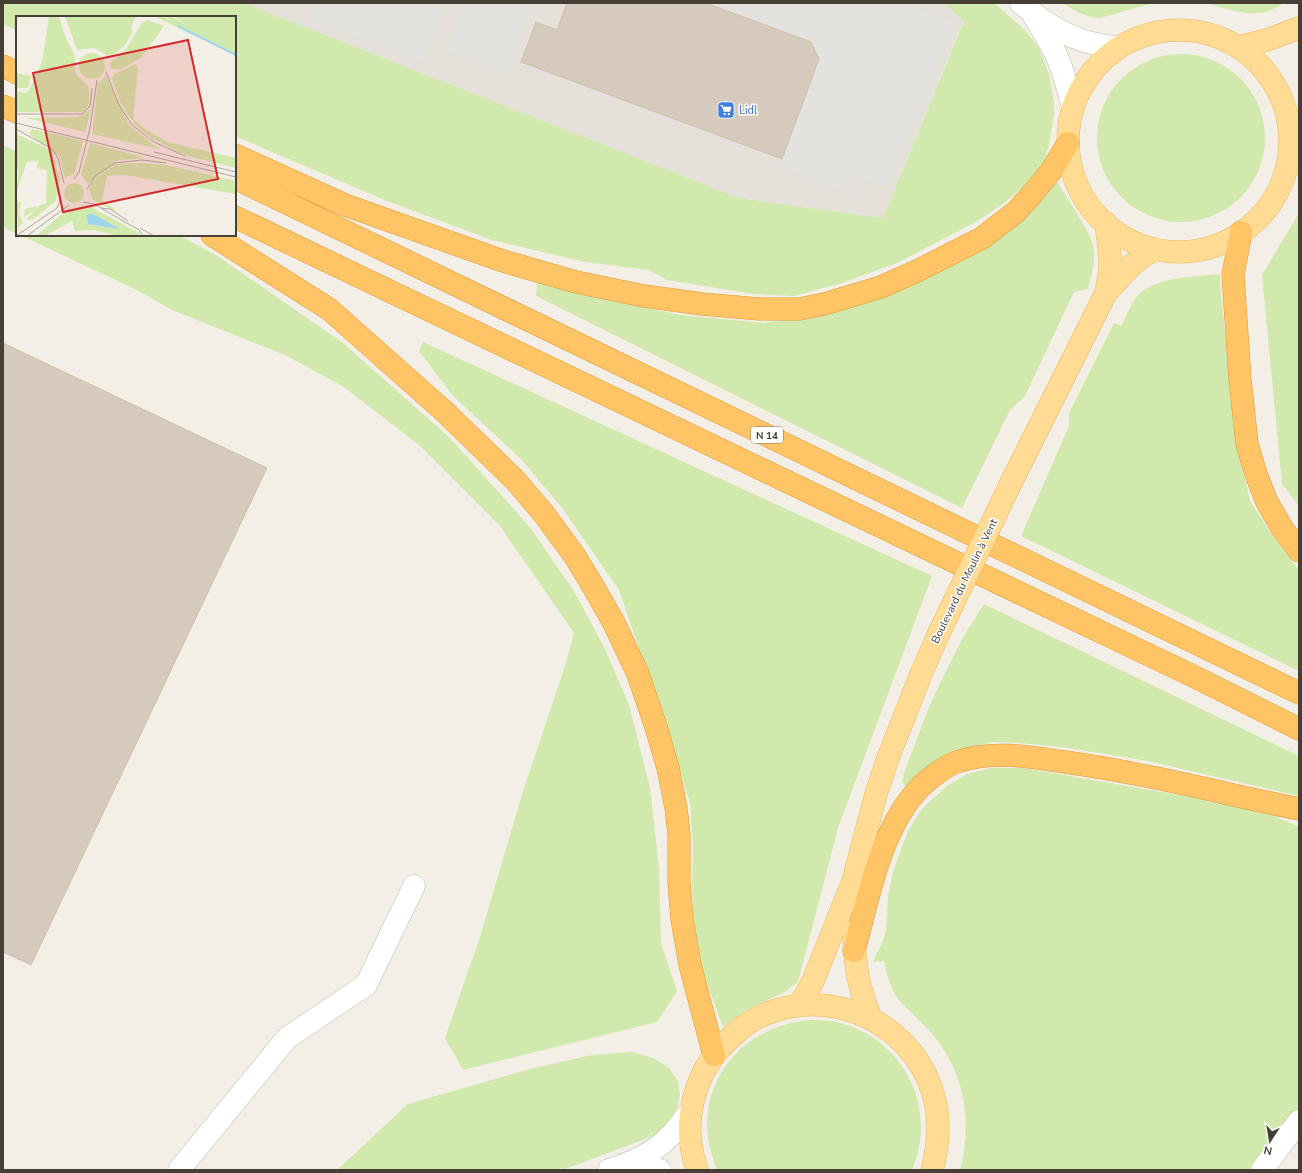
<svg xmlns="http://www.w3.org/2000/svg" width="1302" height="1173" viewBox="0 0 1302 1173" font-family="'Nunito Sans',sans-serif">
  <rect width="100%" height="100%" fill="#f3efe6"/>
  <path fill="#e6e0db" d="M244,3H954L966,15L883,218L739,198Z"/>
  <path fill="#d1e9ad" d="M3,3H244L739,198L883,218L964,21L944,3H994L1025,30L1039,48L1049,74L1054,103V116L1049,145L1043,166L1032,179L1003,204L974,223L897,263L842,283L794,296L753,294L667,280L649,270L585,262L492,240L387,201L235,136V17H17V31L3,24Z
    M1063,3H1153L1100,18C1088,18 1074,11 1063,3Z
    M1205,3H1285C1279,6 1272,10 1265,12C1245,17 1224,7 1205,3Z
    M1097 138a84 84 0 1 1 168 0a84 84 0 1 1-168 0Z
    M3,145L17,152V234L3,227Z
    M1057,182C1068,200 1085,224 1092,242C1097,258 1092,274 1088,289L1074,292L1025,396L1010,410L962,508L536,296L537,282L612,301L681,315L764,323L807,317L1034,208Z
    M1299,213V506L1282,484L1262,275Z
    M20,235H178L216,255L343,343L449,437L529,526L574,591L605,649L629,705L650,788L659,868L661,943L677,991L657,1022L463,1070L445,1038L480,937L523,791L565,666L574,633L500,526L420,446L344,387L285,355L172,310L139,291Z
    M1220,274V285L1234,418L1240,456L1250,501L1270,532L1299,570V671L1021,536L1069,426V413L1114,323L1121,326C1126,317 1130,306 1136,298C1152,276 1195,277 1220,274Z
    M423,342L932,576L838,828L798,982L783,993L746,1010L723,1027L701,966L693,917L692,879L693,845L690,803L675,754L619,590L563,509L521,459L453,396L419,351Z
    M984,604L1299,756V796L1148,761L1068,748L1020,743L992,742L956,752L906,787L902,782L905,770L929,707L944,675L962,639Z
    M991,768H1024L1196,798L1268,813L1299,827V1107L1254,1170H960C972,1125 966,1078 937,1040C926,1025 911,1014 899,1000C890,989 887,974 884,961L873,962L884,938L886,930L888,897L893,871L908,831L919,813L927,804L947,786L967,774Z
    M810,1020C820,1020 830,1020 840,1023C905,1040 938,1109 912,1170H717C712,1156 708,1143 707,1128C706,1068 752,1025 810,1020Z
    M632,1052L653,1058L668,1067L678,1081L680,1095L677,1108L667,1124L652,1136L627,1146L562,1170H337L408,1104L530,1069L591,1055Z"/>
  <path fill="#e4e2de" d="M315,3H446L424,62L309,19Z
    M466,3H532L507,73L447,51Z
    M706,3H900L955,22L888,188L857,177L851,194L779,166L819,59L811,42Z"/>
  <path fill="#d5cabb" stroke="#d0c1ae" d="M567,3H706L811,42L819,59L782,159L521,62L536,22L557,30Z
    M3,343L267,468L31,965L3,952Z"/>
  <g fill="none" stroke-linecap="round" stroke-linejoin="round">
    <defs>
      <path id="minor" d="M1021,3C1048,27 1082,46 1119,47
        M1034,16L1055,52L1062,69L1073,107
        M623,1167H641L660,1170
        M179,1170L287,1038L366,985L414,886
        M609,1170C631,1163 653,1154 669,1137C678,1129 684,1119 691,1110
        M1262,1170L1299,1121"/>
      <path id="major" d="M1068 141a111 111 0 1 1 222 0a111 111 0 1 1-222 0Z
        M1238,47L1267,40L1299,28
        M1106,223L1110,257V270L1106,293
        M1011,483L1106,293L1132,265L1143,256L1155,249
        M854,932C854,964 859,989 871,1018
        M798,1006L805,996L813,981L853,881L876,794L888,758L921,674L939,633
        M697,1170C686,1138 688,1104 703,1073C713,1054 727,1039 744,1026C812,979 909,1014 933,1093C941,1119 939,1144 932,1170"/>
      <path id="highway" d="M3,66L17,73
        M3,106L17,112
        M235,155L345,205L503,261L576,282L644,296L702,304L759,309H799L824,304L881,287L917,271L982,238L1016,212L1033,193L1052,170L1068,143
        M235,178L1299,693
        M235,217L1193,676L1299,729
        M1241,232L1233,275L1240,379L1247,444L1257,477L1267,502L1282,528L1299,551
        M212,235L329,309L445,412L515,480L544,514L574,555L593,586L614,623L638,674L656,727L668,768L676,808L679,834V882L682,919L690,965L714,1055
        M854,951C868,899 879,836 914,794C924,782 945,765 960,761C994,750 1031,757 1065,762C1144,773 1221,793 1299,809"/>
    </defs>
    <use href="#minor" stroke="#c2b9ab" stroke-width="23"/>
    <use href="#major" stroke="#e7b861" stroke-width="23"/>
    <use href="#highway" stroke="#e29832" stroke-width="23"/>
    <use href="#minor" stroke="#fff" stroke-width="22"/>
    <use href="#major" stroke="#ffdb94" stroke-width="22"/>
    <use href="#highway" stroke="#ffc466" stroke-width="22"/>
    <defs>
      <path id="major-bridge" d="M939,633L1011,483"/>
    </defs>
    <use href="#major-bridge" stroke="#e7b861" stroke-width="23" stroke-linecap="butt"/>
    <use href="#major-bridge" stroke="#ffdb94" stroke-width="22"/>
  </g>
  <defs>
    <symbol id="supermarket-square" viewBox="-11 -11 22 22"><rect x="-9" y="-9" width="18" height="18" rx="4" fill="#3f7fe0" stroke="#fff"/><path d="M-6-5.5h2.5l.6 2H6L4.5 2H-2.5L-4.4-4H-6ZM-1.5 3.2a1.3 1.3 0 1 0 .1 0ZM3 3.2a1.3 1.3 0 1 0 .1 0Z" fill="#fff"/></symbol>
  </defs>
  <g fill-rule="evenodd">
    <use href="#supermarket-square" x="716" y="100" width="20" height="20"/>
  </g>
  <g text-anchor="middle" stroke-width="3" stroke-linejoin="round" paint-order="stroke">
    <rect fill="#fff" stroke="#7e7972" stroke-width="1" x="751" y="427" width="32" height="16" rx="3"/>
    <g font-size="10" font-weight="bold" fill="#463f35">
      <text x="767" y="439">N 14</text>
    </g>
    <g font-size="11" fill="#366cbe" stroke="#fff" text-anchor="start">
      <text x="739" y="114">Lidl</text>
    </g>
    <g font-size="11" fill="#463f35" stroke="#fff">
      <text transform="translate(964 581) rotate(-64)" y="4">Boulevard du Moulin à Vent</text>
    </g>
  </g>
  <g transform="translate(16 16)">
    <rect width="220" height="220" fill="#f3efe6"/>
    <path d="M33,0H43L49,20L59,40V57L73,71V88L67,96H0V75L9,77L13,75L26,46ZM49,0H119V2L115,13L117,15L110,28L100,37L92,40L78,32L61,34ZM138,0H146L156,5L149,0H154L169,8L158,0H220V40ZM132,4L148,10L125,42L105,53H95L94,47L110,33L126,7ZM63 50a13 13 0 1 1 26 0a13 13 0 1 1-26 0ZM119,48L122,51L117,103L129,113L151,126L220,142V152L169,139L137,123L118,108L104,86L96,63L98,58ZM0,57L15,60L12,72H0ZM90,60L113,109L143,133L76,118L82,67ZM75,93L69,116L10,102L62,101ZM16,113L67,125L58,158L49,162L43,140L13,118ZM0,118L29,131L37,138L44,163L40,185L16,204L10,203L24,189L30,188L31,154L21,152L22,145L11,146L0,177L3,153L0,152ZM74,127L130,142L103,144L71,168L65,158ZM125,147L150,149L220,165V178L109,159L91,160L86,185L99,193V195L77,184L73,173L77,164L100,148ZM48 177a10 10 0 1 1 20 0a10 10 0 1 1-20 0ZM0,184L5,186L3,198L7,206L0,215L2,211ZM71,189L121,216L125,220H104L77,214L59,215L56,205L28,220L21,219L51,194ZM22,190L20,193L8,201L9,193Z" fill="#d1e9ad"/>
    <path d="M71,198H77L104,213L72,208Z" fill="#a0d5f2"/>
    <path fill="none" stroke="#a0d5f2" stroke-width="2" d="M162,10L220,39"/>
    <path fill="none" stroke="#aea99f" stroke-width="1" d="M90,56L103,89L116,109L138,126L169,140M0,98H66L74,90L76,72M0,107L220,161M0,113L36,133L42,142L48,167M138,136L220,156M58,163L63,156L74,112L81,64M71,173L79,160L99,147L126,144L150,147M67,186L78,188L123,214L127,220M85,192L94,193L112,205M124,212L138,220M0,220L41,192L45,182M11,220L53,189"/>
    <path fill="#d62828" fill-opacity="0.15" stroke="#d62828" stroke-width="2" d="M172,24L202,163L47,196L17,57Z"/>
    <rect width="220" height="220" fill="none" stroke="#463f35" stroke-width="2"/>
  </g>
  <rect width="1302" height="1173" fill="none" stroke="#463f35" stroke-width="8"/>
  <g transform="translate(1270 1141) rotate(192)" stroke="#ffffff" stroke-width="3" paint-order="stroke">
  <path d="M0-3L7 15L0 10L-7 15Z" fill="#463f35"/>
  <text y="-6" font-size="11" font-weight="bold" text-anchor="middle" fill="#463f35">N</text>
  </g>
</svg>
